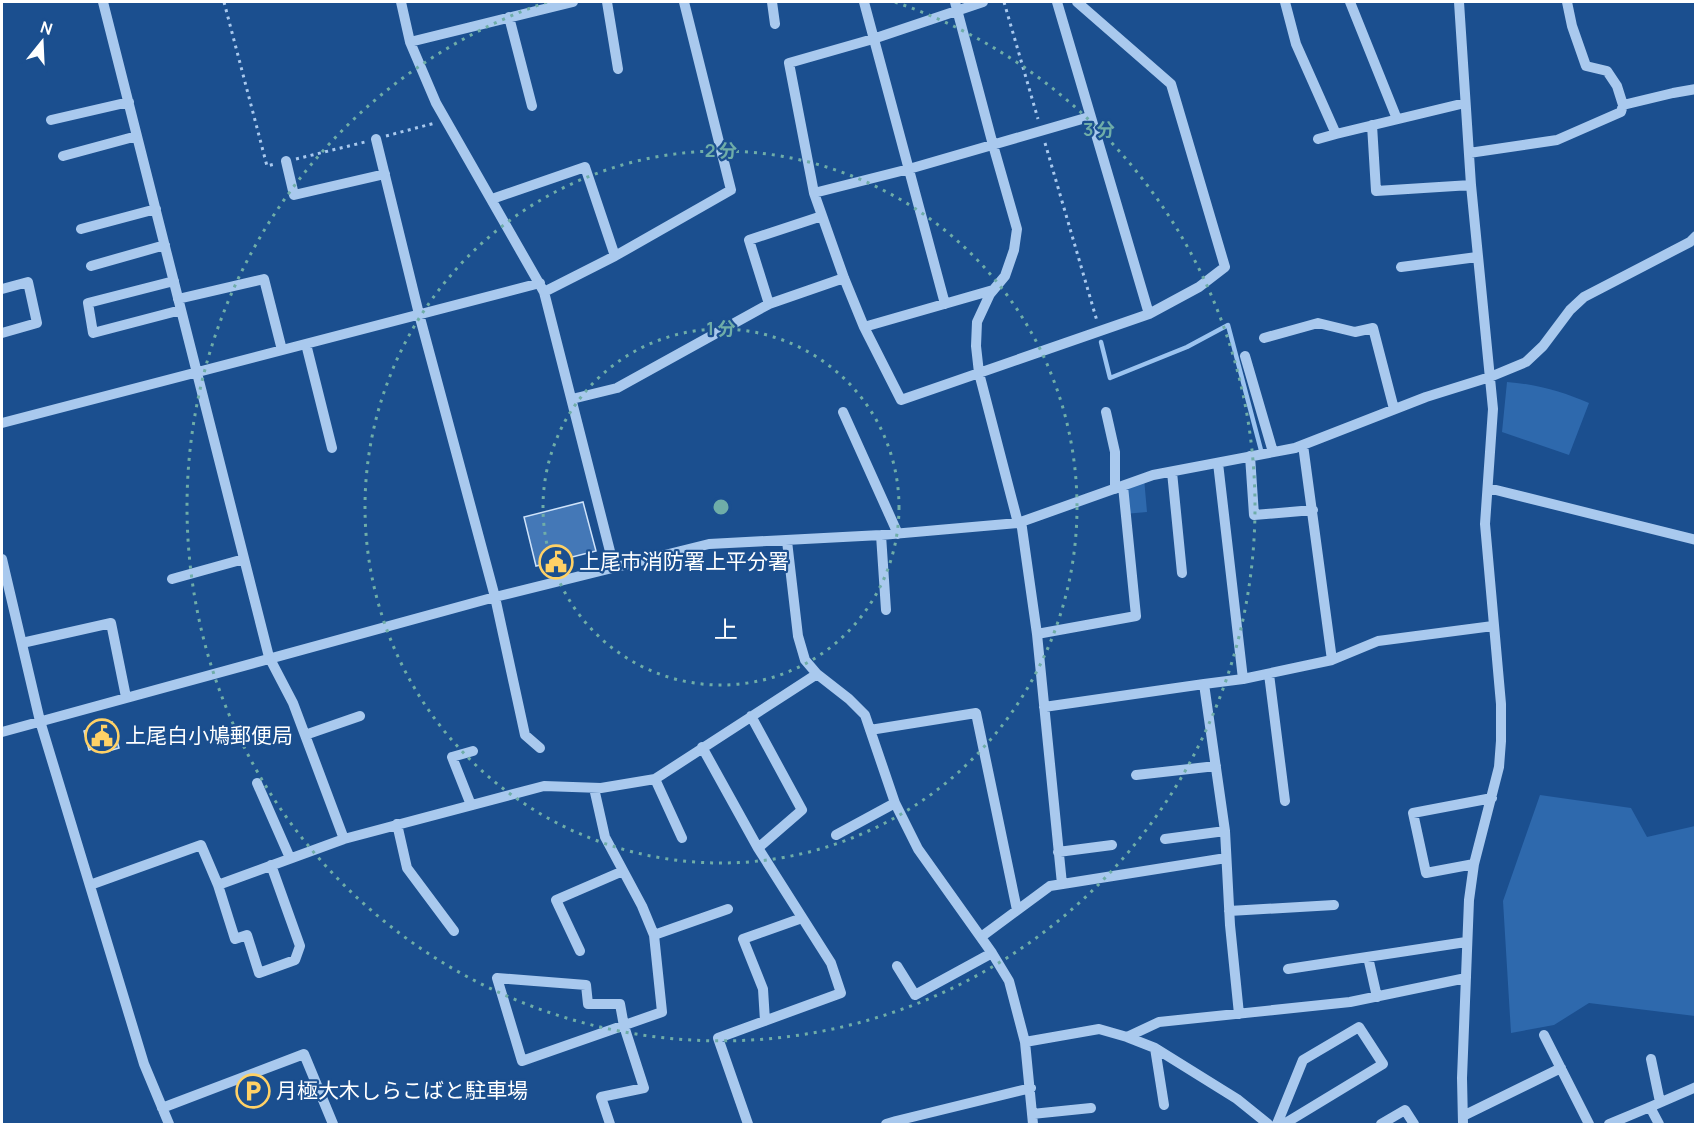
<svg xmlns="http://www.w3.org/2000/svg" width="1697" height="1126" viewBox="0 0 1697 1126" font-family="Manrope,'Noto Sans JP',sans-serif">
  <rect width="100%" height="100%" fill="#1b4f8f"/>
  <path fill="#2e69ad" d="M1507,382C1536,384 1563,392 1589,403L1569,455L1502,432Z
    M1144,478L1147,512L1124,514L1123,486Z
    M1540,795L1631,808L1647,837L1695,826V1016L1589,1003L1554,1025L1511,1033L1503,901Z"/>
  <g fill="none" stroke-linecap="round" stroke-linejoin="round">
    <path stroke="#9cc4f0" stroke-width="4.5" d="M1101,342L1110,378L1187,347L1228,325L1262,454"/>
  </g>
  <path fill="#4478b7" stroke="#cfe3fa" stroke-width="1.5" d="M583,502L596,551L536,566L524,517Z
    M112,722L119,748L105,752L103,746L89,750L84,731Z"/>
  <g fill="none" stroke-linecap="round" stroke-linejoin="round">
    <path stroke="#a9c9ee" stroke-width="3" stroke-dasharray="3 4.5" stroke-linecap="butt" d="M224,2L267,166L275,164
      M1004,2L1038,119
      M386,136L435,123
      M1045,143L1097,321
      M296,159L365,142"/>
    <path stroke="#a9c9ee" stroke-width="10" d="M103,2L269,657L293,703L344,839
      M401,2L410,42L436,103L544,292L614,567
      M607,2L618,69
      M772,2L775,24
      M864,2L945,304
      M955,2L993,145L1017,229L1014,250L1005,276L990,294L977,322L976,346L979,373L1018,523
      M983,2L873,39L789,63L814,193L844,278L864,327L901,400L1149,314L1199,287L1225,267L1171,84L1077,2
      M1057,2L1149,314
      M1285,2L1296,44L1336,134
      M1350,2L1397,119
      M1459,2L1471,185L1493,409L1485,524L1501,704V741L1499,767L1474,864L1469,900L1462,1078L1463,1124
      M1567,2L1572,26L1586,66L1607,71L1617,86L1623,105
      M509,17L532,106
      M410,42L573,2
      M51,120L129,102
      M1372,125L1376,191L1471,185
      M376,139L419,314L495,597L525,735L540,748
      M1318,139L1336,134L1465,103
      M1469,153L1557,140L1621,112L1623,105L1673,93L1696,89
      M63,156L137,136
      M286,161L294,195L385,174
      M814,193L909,169L1089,117
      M492,199L585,167L615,256
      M81,229L156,209
      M91,266L165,245
      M1401,267L1477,257
      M174,281L88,303L93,333L181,310
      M2,289L28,282L37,323L2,333
      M544,292L615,256L731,190L684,2
      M178,299L264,279L282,350
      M769,304L749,240L822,216
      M864,327L993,290
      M1264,338L1318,323L1355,332L1373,328L1394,409
      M306,344L332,448
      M1245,356L1273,452
      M572,399L617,388L769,304L844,278
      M843,412L898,534
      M1106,412L1115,452V489
      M2,423L540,283
      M1303,445L1332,660
      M1250,456L1254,515L1313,510
      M1218,463L1243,679
      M1172,472L1182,573
      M1488,488L1696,540
      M1021,521L1037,634L1062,884
      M881,535L886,610
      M787,541L798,636L805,660L817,674L849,699L865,715L895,803L918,849L992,953L1009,981L1025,1042L1033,1124
      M2,559L40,721L144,1064L169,1124
      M172,579L244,559
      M1037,634L1136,616L1123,486
      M22,643L111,623L126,697
      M1269,674L1285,801
      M1044,707L1204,684
      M751,716L802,810L758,848
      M870,730L976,713L1017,910
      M2,732L495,597L709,544L881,535L1018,523L1153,475L1295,448L1426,397L1490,377L1526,362L1543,346L1570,310L1584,297L1690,242L1696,236
      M305,735L360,716
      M702,747L758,848L831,963L841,993L718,1038L748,1124
      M1136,775L1216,766
      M655,779L682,838
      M257,783L290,858
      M594,788L605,837L642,906L654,935L728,909
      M471,805L452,757L473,751
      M397,824L407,868L454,931
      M836,835L895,803
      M1165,839L1225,831
      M1058,852L1112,845
      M1474,864L1426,873L1413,813L1492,798
      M90,885L201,845L218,885L235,939L247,935L259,973L295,960L300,946L271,865
      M218,885L344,839L544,786L601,788L655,779L817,674
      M1229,911L1334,905
      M981,937L1050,886L1226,858
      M580,951L556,900L623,871
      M1368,957L1377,997
      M897,966L915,995L992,953
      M1288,969L1466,942
      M1239,1014L1230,925L1225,831L1204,684L1243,679L1332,660L1378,641L1493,626
      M765,1021L763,989L743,939L802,918
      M1544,1035L1589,1124
      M1127,1037L1159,1022L1350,1002L1466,978
      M1025,1042L1099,1029L1127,1037L1155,1048L1237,1099L1268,1124
      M1155,1048L1164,1105
      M1651,1059L1660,1102
      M162,1108L304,1054L333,1124
      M1032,1114L1091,1108
      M1463,1116L1561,1068
      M610,1124L601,1097L644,1088L624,1026L620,1004H588L586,985L497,978L522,1061L662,1012L654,935
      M886,1124L896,1121L1031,1088
      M1277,1124L1303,1060L1359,1027L1383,1064L1284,1124
      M1381,1124L1405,1110L1414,1124
      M1609,1124L1650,1107
      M1659,1124L1650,1107L1696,1087"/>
  </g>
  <g fill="none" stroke="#6fada8" stroke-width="3" stroke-dasharray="3 6">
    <circle cx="721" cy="507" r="178"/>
    <circle cx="721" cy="507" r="356"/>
    <path d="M895 2A534 534 0 1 1 547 2"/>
  </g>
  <defs>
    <symbol id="civic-ring" viewBox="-11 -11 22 22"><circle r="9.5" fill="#1b4f8f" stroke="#ffd166" stroke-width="1.5"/><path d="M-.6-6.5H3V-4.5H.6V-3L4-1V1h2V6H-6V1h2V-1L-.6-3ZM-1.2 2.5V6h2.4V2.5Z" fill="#ffd166"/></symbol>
    <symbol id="parking-ring" viewBox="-11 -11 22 22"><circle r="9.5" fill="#1b4f8f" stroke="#ffd166" stroke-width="1.5"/><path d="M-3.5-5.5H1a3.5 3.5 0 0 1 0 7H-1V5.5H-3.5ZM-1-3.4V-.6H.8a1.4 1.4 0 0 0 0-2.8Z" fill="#ffd166"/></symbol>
  </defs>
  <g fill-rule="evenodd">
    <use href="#civic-ring" x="537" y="543" width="38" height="38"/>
    <use href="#civic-ring" x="83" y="717" width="38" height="38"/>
    <use href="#parking-ring" x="234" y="1072" width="38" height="38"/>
  </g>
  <g text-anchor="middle" stroke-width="4.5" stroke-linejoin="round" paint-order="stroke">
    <g font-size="21" fill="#fff" stroke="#1b4f8f" text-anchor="start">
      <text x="579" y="569">上尾市消防署上平分署</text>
      <text x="125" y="743">上尾白小鳩郵便局</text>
      <text x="276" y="1098">月極大木しらこばと駐車場</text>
    </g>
    <g font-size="24" fill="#fff" stroke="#1b4f8f">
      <text x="726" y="638">上</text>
    </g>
  </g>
  <circle cx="721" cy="507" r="9" fill="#6fada8" stroke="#1b4f8f" stroke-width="3"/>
  <g font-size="18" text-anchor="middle" font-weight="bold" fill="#6fada8" stroke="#1b4f8f" stroke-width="4.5" stroke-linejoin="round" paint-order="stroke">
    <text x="1099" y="136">3 分</text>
    <text x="721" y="157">2 分</text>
    <text x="721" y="335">1 分</text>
  </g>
  <rect width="1697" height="1126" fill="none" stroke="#ffffff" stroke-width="6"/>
  <g transform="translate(42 42) rotate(18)" stroke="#1b4f8f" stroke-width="4.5" paint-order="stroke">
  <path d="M0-4.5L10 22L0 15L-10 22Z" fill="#ffffff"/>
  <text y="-9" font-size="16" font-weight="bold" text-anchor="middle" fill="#ffffff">N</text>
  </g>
</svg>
